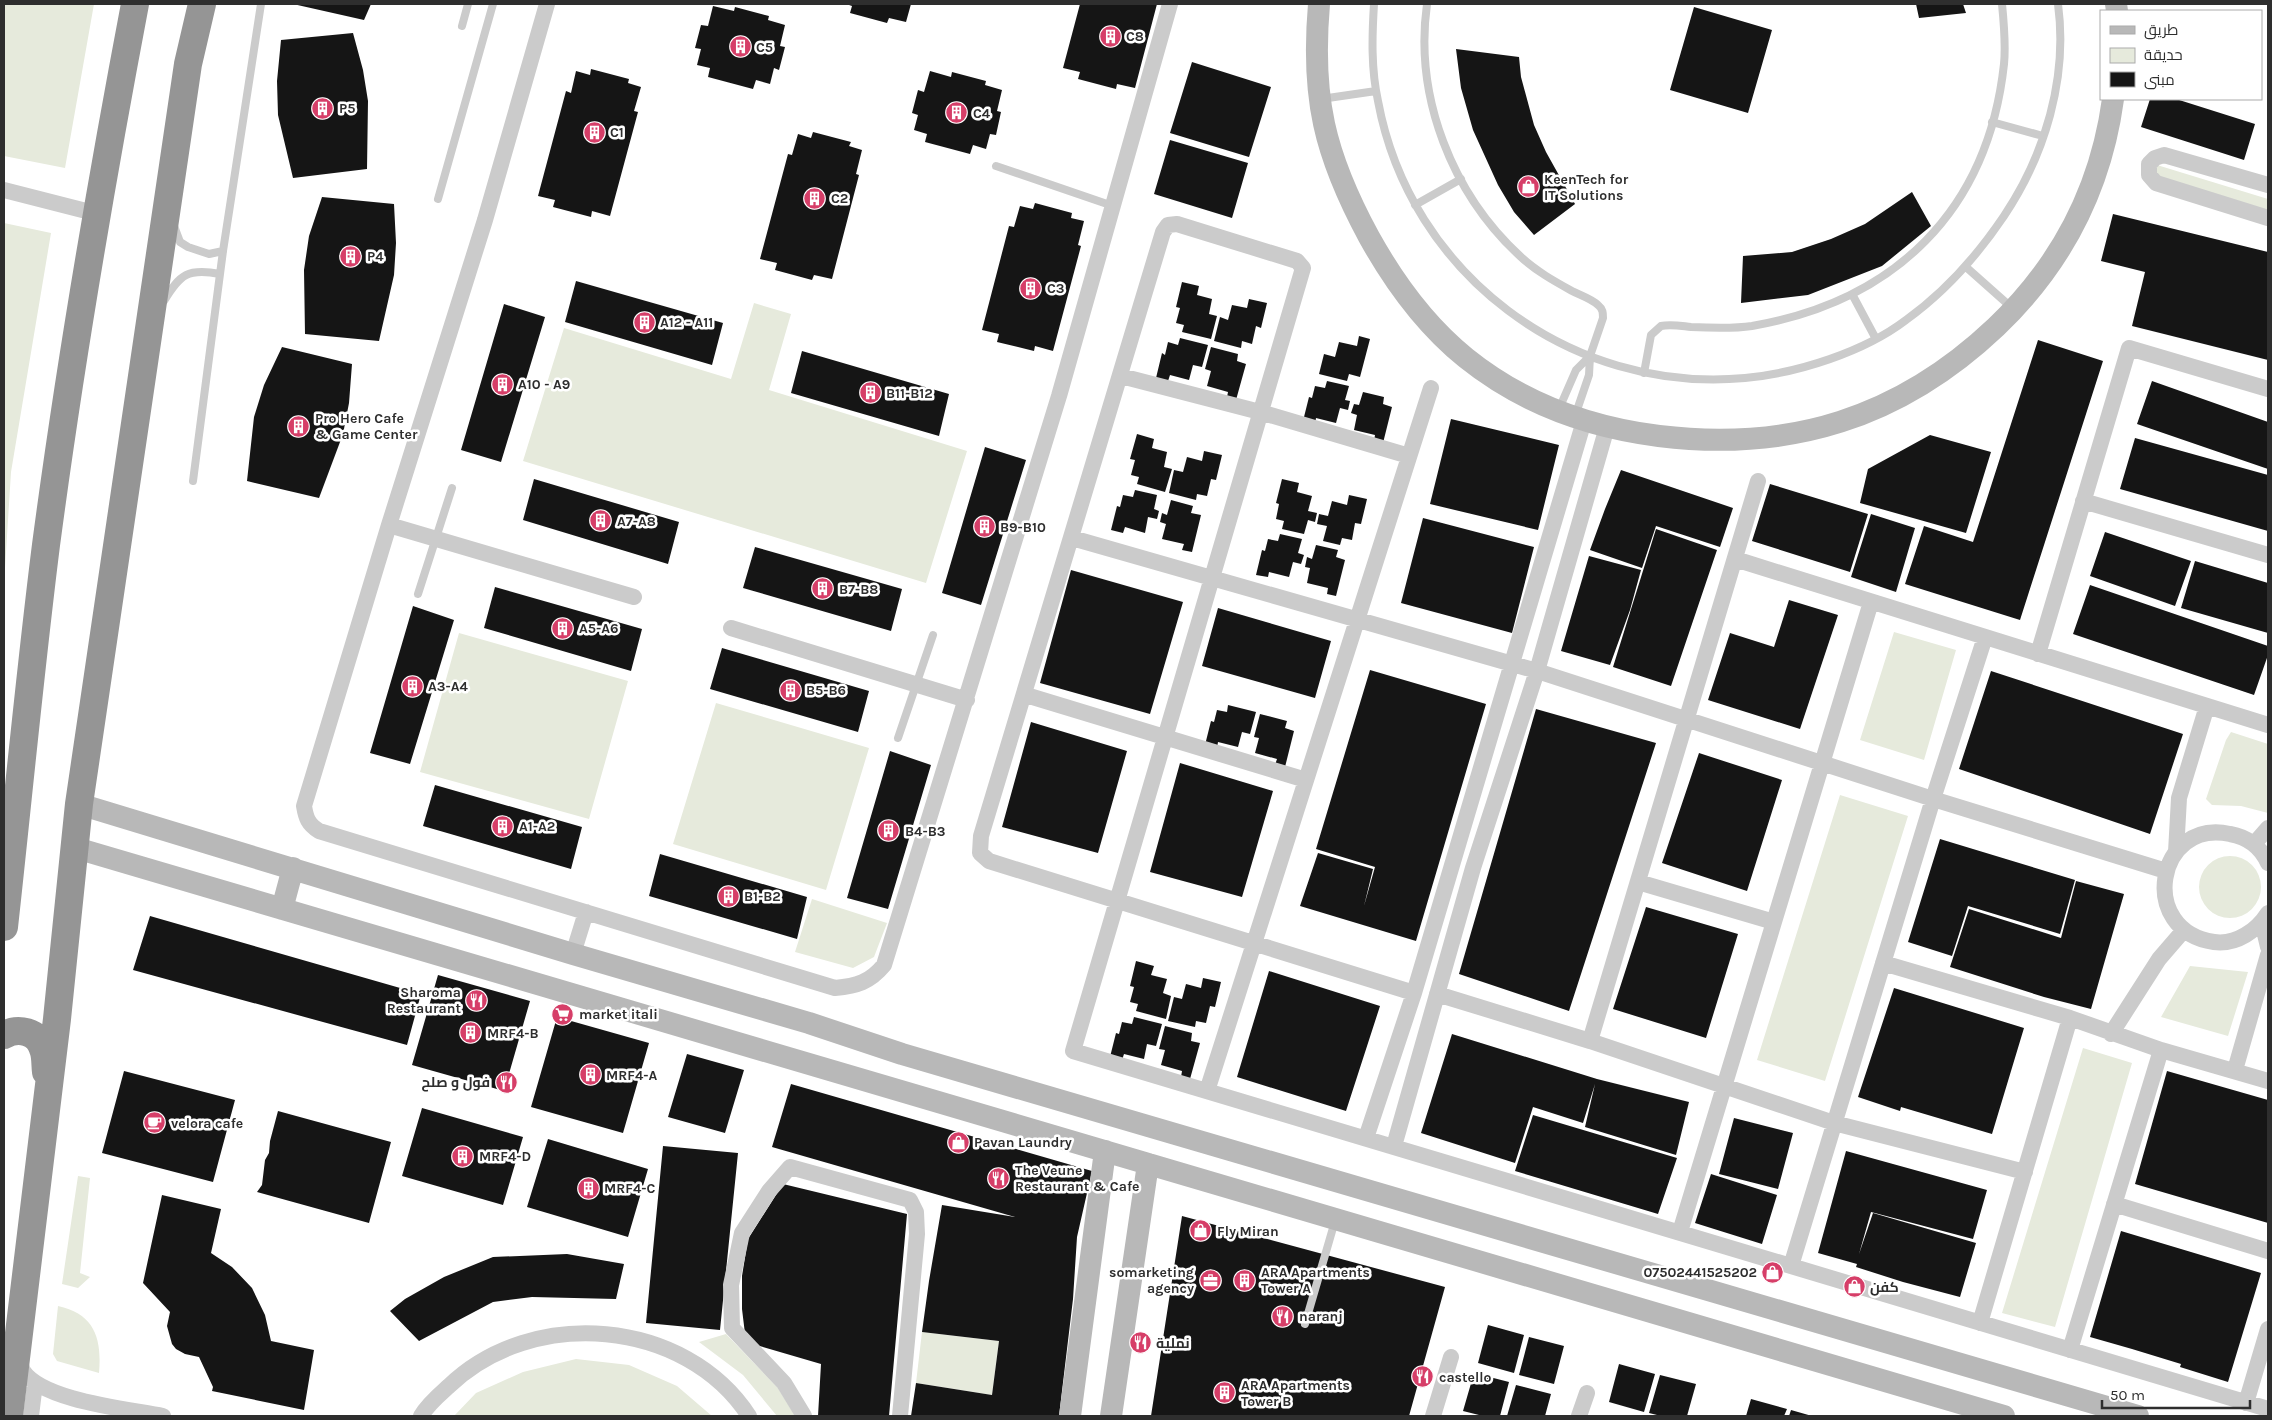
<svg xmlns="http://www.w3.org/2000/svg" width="2272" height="1420" viewBox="0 0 2272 1420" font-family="Karla,Cairo,sans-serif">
  <rect width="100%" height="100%" fill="#fff"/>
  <path fill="#e6eadc" d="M4,4H94L65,168L4,156Z
    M2157,165L2268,199V212L2152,176Z
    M4,223L51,233L11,472L4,584Z
    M754,303L791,314L769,390L967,451L926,583L523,461L564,328L731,379Z
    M1894,632L1956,650L1924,760L1860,740Z
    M459,633L628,681L589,819L420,772Z
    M716,703L869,748L826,890L673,844Z
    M2231,732L2268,744V813L2241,806L2212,805L2206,799L2226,740Z
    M1840,795L1908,816L1825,1081L1757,1060Z
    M2199 887a31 31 0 1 1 62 0a31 31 0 1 1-62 0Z
    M812,899L887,923L874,957L853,968L795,952Z
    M2190,966L2248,972L2228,1036L2161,1017Z
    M2083,1048L2132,1063L2055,1327L2002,1313Z
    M78,1176L90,1178L80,1273L90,1277L78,1288L62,1284Z
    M58,1306C95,1314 102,1339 99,1373L57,1361L53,1354Z
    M922,1332L999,1341L992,1395L916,1383Z
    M726,1334L778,1388L795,1416H777L743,1375L699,1342Z
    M576,1359L629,1365L677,1386L712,1416H454L476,1393L523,1372Z"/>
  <path fill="#151515" d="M293,4H371L364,20Z
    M846,4H911L906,22L889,18L887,23L850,13L852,6Z
    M1080,4H1157L1135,88L1117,84L1116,89L1078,79L1080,72L1063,68Z
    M1916,4H1963L1966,13L1919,18Z
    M713,6L734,11L735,7L769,16L768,20L785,25L780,46L785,47L779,70L774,68L770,84L756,80L753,89L708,77L710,68L697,65L701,49L695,48L701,25L708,26Z
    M1694,7L1772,30L1748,113L1670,90Z
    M353,33L363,70L368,101L367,169L293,178L278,115L277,81L281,40Z
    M1456,49L1519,57L1521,77L1534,125L1546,152L1575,204L1534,235L1514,212L1498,185L1473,130L1461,88Z
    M1192,62L1271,87L1249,157L1170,133Z
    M591,69L629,79L628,83L641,87L634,111L638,112L610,216L592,211L591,217L553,207L555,200L538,196L566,91L571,93L576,71L590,75Z
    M930,71L951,77L952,72L986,81L985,85L1002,90L997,111L1001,112L996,135L990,134L986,149L973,145L970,154L925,142L927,134L914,130L918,115L912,113L918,90L924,92Z
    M2150,99H2176L2255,124L2244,160L2141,127Z
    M813,132L851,142L849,146L862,150L856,174L859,175L832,279L814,275L812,280L775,270L777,263L760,259L788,154L792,155L798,134L811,138Z
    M1170,140L1248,163L1232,218L1154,194Z
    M1912,192L1931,226L1882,266L1808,295L1741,303L1743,256L1792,252L1831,239L1865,224Z
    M322,197L394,204L396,243L394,275L379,341L305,334L304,270L309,236Z
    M1035,203L1072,213L1071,218L1084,221L1078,245L1081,246L1053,351L1035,346L1034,351L997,342L999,334L982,330L1009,226L1014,227L1020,206L1033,209Z
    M2113,214L2268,252V360L2132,326L2145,272L2101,261Z
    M576,281L723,323L712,365L565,322Z
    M1182,282L1199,286L1197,295L1212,299L1209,314L1217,316L1211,339L1182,332L1184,325L1176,323L1180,308L1176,307Z
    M1249,299L1267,303L1261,328L1256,326L1252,344L1242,341L1241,348L1214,341L1220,317L1228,320L1232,305L1247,308Z
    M504,304L545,317L501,462L461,450Z
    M1359,336L1370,339L1360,377L1349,374L1347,381L1319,374L1324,354L1335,357L1339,342L1357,346Z
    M1180,338L1208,345L1202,367L1193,365L1189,380L1170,375L1168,381L1156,378L1162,353L1165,355L1168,342L1178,345Z
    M2038,340L2103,361L2020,620L1905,584L1924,526L1973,542Z
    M282,347L352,364L349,403L343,434L319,498L247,481L254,417L264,385Z
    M1211,347L1238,354L1237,361L1246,364L1236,400L1227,397L1228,392L1207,386L1211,371L1205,369Z
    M802,351L949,394L939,436L791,393Z
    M1327,381L1349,386L1345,400L1350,401L1348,410L1340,408L1336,423L1316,418L1315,424L1303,421L1309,397L1312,398L1315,386L1325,388Z
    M2152,381L2268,422V469L2137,424Z
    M1363,392L1384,397L1383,404L1392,407L1383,443L1374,441L1375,435L1354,430L1357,415L1351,413L1354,404L1359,405Z
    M1451,419L1559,445L1538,530L1430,504Z
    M1137,434L1154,439L1152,448L1167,452L1164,467L1172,469L1165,492L1137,484L1139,477L1131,475L1135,460L1130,459Z
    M1930,435L1991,452L1966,533L1860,503L1868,469Z
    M2135,438L2268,475V531L2120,489Z
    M985,447L1026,460L981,605L942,593Z
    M1204,451L1222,455L1216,480L1211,479L1207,496L1197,494L1196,500L1169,493L1174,470L1183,472L1187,457L1202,461Z
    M1621,470L1733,508L1720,547L1656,526L1642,568L1590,550L1605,509Z
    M534,479L679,522L668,564L523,520Z
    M1282,479L1299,483L1297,492L1312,496L1308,511L1317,513L1315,522L1308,520L1304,534L1282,529L1284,521L1276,519L1279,504L1276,503Z
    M1770,484L1868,514L1850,572L1752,541Z
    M1135,490L1157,495L1154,509L1159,511L1157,519L1148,517L1145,533L1125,527L1123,533L1111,530L1117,506L1120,507L1123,495L1133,497Z
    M1349,495L1367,499L1361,524L1355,523L1352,540L1342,538L1340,545L1323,541L1327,526L1317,524L1319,514L1328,516L1332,501L1347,505Z
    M1171,500L1193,506L1191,513L1201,515L1192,552L1182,550L1184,544L1162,539L1166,524L1160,522L1162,513L1167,515Z
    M1871,514L1915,528L1896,592L1851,577Z
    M1423,518L1534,547L1512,633L1401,603Z
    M1656,529L1717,550L1671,686L1613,667Z
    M2105,532L2191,561L2175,606L2090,576Z
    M1280,534L1302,539L1298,553L1304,555L1301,564L1293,562L1289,577L1269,572L1268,577L1256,575L1262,550L1265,551L1268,539L1278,541Z
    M1316,545L1338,550L1336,557L1345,560L1336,596L1327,594L1328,588L1307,583L1310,568L1305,567L1307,557L1312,559Z
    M755,547L902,589L891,631L743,588Z
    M1589,556L1641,570L1630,610L1610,665L1561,651Z
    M2195,561L2268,583V633L2181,608Z
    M1071,570L1183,602L1150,714L1040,683Z
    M2090,585L2268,646V655L2254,695L2073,634Z
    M495,587L642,629L631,671L484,628Z
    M1789,600L1838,615L1800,729L1708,700L1730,633L1774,647Z
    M413,606L454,620L410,764L370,753Z
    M1218,608L1331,641L1315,698L1202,666Z
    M722,648L869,691L858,732L710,689Z
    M1370,670L1486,704L1416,941L1300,906L1318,853L1373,869L1364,906L1375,867L1316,849Z
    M1991,671L2183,734L2150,834L1959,769Z
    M1228,705L1256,712L1250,734L1242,732L1238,747L1218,742L1217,748L1205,745L1211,721L1214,722L1217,710L1227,712Z
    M1536,709L1656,743L1569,1011L1459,974Z
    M1260,714L1287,721L1285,728L1294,731L1285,767L1275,765L1277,759L1255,753L1259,738L1254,737Z
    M1031,722L1127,751L1098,853L1002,827Z
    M890,751L931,765L888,909L847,898Z
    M1699,753L1782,780L1747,891L1662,863Z
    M1180,763L1273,791L1242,897L1150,872Z
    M435,785L582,827L571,869L423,826Z
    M1940,839L2075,880L2060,934L1968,906L1952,956L1908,942Z
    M660,854L807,897L797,939L649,896Z
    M2076,881L2124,894L2091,1009L2044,997L1950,967L1969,909L2061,938Z
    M1646,907L1738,934L1706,1038L1613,1009Z
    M150,916L421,994L407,1045L133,970Z
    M1136,961L1154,966L1151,975L1167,979L1163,993L1171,996L1166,1019L1136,1011L1138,1004L1130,1002L1134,987L1130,986Z
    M1269,971L1380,1006L1346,1111L1237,1077Z
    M438,975L530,1001L504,1091L412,1065Z
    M1203,978L1221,982L1215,1007L1210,1006L1206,1023L1196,1021L1195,1027L1168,1021L1174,997L1182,999L1186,984L1201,988Z
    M1894,988L2024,1028L1992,1134L1901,1107L1900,1111L1858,1097Z
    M557,1017L649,1043L623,1133L531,1107Z
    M1134,1017L1162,1024L1156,1046L1147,1044L1144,1059L1124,1054L1122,1060L1110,1057L1116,1033L1119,1034L1122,1022L1132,1024Z
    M1165,1026L1192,1033L1191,1041L1200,1043L1190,1079L1181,1077L1182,1071L1161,1065L1165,1050L1159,1049Z
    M1452,1034L1597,1079L1689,1102L1676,1155L1585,1127L1595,1084L1583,1123L1533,1107L1515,1163L1421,1133Z
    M687,1054L744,1070L725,1133L668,1117Z
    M124,1071L235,1100L213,1182L102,1153Z
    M2167,1071L2268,1100V1223L2135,1184Z
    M791,1084L1092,1171L1077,1237L1073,1299L1059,1416H911L916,1383L992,1395L999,1341L922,1332L929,1281L942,1205L1015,1217L772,1147Z
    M422,1108L523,1137L503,1205L402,1176Z
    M278,1111L391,1142L369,1223L257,1192L262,1185L265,1160L269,1153L270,1141Z
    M1533,1115L1677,1158L1658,1214L1515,1171Z
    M1734,1118L1793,1133L1778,1189L1719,1174Z
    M548,1139L648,1169L628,1237L527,1207Z
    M663,1146L738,1153L720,1330L646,1323Z
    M1846,1151L1987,1190L1973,1239L1871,1212L1859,1254L1873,1213L1976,1243L1960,1297L1903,1282L1856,1267L1857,1264L1818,1253Z
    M1711,1174L1777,1195L1762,1244L1695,1223Z
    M783,1184L907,1214L889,1416H818L821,1364L746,1342L742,1309V1276L748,1239Z
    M162,1195L221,1209L211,1253L232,1267L252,1288L265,1315L271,1341L314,1350L304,1410L212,1391L213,1387L199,1357L185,1354L176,1349L172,1344L167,1326L170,1312L143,1283Z
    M1182,1216L1445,1287L1409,1416H1151Z
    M2121,1231L2261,1273L2228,1382L2180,1367L2181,1364L2132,1349L2090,1337Z
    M567,1254L624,1264L616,1299L532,1297L493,1302L419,1341L390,1311L405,1299L444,1277L493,1257Z
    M1488,1325L1524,1335L1514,1373L1478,1363Z
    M1529,1337L1564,1346L1554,1384L1519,1375Z
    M1619,1364L1655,1374L1644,1412L1609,1402Z
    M1474,1373L1509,1382L1500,1416H1483L1463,1411Z
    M1660,1375L1696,1384L1687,1416H1661L1649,1413Z
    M1516,1385L1551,1394L1545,1416H1507Z
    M1751,1399L1787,1409L1784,1416H1746Z
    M1791,1410L1812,1416H1789Z"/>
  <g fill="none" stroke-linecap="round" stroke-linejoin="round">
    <path stroke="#cbcbcb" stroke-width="8" d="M1374,4C1372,36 1371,69 1378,101C1410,274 1570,394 1745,378C1798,373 1864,352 1906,320C1945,292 1977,256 2004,216C2045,155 2068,78 2058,4
      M1427,4C1414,97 1452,194 1521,257C1536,271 1554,281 1572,291C1580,295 1592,299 1598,305C1603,309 1603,313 1603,318L1590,356L1589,375L1575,416
      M462,26L468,4
      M1321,99L1376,91
      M1992,122L2043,136
      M996,166L1113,206
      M438,199L493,4
      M1415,205L1461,179
      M174,226L180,242L188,247L209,254L223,251
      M1966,267L2011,307
      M1852,294L1876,339
      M164,301C180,274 188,268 220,274
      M1644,373L1651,335L1661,326C1671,324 1681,326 1691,327C1711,328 1732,329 1752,326C1895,301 1988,211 2004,64C2006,44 2004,24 2002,4
      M1559,409L1576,370L1590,356
      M193,481L223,251L261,4
      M418,594L452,488
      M898,738L933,635
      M1305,1324L1335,1221"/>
    <path stroke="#cbcbcb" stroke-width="16" d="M547,4L485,220L389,525L304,806C306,818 308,824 319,831L835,988C857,986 870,982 884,965L1059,396L1170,4
      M2268,185L2164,155L2155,158L2149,164V175L2156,183L2268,218
      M4,190L98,214
      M1121,376L1260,412L1409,456
      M2083,501L2268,555
      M389,525L634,597
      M1072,538L1537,671L1933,799L2166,871
      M1735,559L2268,725
      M731,628L967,700
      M2038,654L2129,348L2268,389
      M1026,695L1306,780
      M2254,844L2268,828
      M2176,852L2179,798L2207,706
      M2268,863C2261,847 2247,837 2230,834C2156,818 2137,931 2214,942C2237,945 2257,930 2268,913
      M1638,882L1774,922
      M2262,922L2268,947
      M573,954L586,912
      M1883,963L2070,1018L2161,1050L2268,1081
      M1414,993L989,861L980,853L981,836L1163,232L1168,225L1177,224L1297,261L1303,268L1073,1051L2268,1409
      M1437,994L1590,1041L1834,1123L2025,1172
      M2111,1034L2159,959L2184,930
      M1590,1041L1758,481
      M2235,1070L2268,955
      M1207,1091L1431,388
      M1366,1138L1414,993L1584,421
      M1394,1146L1473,868L1537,671L1607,427
      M2114,1204L2268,1251
      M1680,1232L1871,602
      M1791,1266L1933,799L1985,637
      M1980,1323L2070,1018
      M2070,1350L2161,1050
      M19,1356C20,1361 21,1367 23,1371C43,1401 128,1409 163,1416
      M2246,1403L2268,1329
      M31,1416L35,1383
      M421,1416C428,1404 439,1395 449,1386C532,1306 685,1318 749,1416
      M804,1416L784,1383L732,1328L731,1285L742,1233L769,1191L790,1167L910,1200L916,1212L917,1234L900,1416
      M1433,1416L1451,1357
      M1579,1416L1587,1393"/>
    <path stroke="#b8b8b8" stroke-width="22" d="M1319,4C1311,97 1324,154 1369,237C1394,282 1425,325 1466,358C1522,403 1588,427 1659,436C1790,452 1900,418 1996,327C2061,265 2101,188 2113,99
      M2116,4L2117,11
      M79,804L573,954L809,1023L902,1054L2138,1416
      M76,848L2004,1416
      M282,909L293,868
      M1070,1416L1105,1151
      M1111,1416L1148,1164"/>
    <path stroke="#959595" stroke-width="28" d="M4,927C18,800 30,672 46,545C70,364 101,183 135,4
      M4,1035C18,1027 38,1031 43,1049C46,1056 45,1065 46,1072
      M9,1416L57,1019L79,804L188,64L202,4"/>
  </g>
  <defs>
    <symbol id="building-disc" viewBox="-11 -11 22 22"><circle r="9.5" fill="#d63e68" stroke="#fff"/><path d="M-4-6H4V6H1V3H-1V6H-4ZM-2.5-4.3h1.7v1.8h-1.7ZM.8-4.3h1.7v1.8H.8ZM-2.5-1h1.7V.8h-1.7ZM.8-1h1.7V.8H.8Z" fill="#fff"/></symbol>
    <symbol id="shop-disc" viewBox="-11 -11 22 22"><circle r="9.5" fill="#d63e68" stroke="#fff"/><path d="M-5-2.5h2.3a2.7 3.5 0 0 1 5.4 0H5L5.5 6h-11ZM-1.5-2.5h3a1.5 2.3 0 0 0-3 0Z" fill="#fff"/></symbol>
    <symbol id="restaurant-disc" viewBox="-11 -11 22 22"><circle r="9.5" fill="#d63e68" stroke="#fff"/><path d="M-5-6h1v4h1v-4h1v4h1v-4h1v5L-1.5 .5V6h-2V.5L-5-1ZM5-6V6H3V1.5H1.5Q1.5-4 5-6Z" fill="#fff"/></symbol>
    <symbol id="supermarket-disc" viewBox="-11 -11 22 22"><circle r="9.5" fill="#d63e68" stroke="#fff"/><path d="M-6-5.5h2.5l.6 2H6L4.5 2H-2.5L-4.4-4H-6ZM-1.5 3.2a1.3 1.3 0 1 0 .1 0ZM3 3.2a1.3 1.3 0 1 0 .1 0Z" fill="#fff"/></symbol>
    <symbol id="cafe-disc" viewBox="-11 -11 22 22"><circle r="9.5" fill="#d63e68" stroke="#fff"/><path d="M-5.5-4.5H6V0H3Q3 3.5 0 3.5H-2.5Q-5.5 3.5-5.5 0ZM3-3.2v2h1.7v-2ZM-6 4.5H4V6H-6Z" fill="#fff"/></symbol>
    <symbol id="office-disc" viewBox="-11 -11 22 22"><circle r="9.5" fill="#d63e68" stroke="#fff"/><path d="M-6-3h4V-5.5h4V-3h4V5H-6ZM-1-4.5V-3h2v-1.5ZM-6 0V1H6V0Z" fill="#fff"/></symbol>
  </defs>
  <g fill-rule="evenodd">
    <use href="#building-disc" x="1098" y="24" width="25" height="25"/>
    <use href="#building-disc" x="728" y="34" width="25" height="25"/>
    <use href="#building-disc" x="310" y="96" width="25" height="25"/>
    <use href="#building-disc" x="944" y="100" width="25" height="25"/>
    <use href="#building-disc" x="582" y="120" width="25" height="25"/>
    <use href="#shop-disc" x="1516" y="174" width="25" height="25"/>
    <use href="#building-disc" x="802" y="186" width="25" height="25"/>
    <use href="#building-disc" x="338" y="244" width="25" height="25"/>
    <use href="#building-disc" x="1018" y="276" width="25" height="25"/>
    <use href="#building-disc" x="632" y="310" width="25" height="25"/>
    <use href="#building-disc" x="490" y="372" width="25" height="25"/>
    <use href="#building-disc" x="858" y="380" width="25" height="25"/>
    <use href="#building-disc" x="286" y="414" width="25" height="25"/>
    <use href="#building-disc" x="588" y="508" width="25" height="25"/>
    <use href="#building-disc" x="972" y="514" width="25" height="25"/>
    <use href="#building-disc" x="810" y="576" width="25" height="25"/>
    <use href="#building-disc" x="550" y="616" width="25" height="25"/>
    <use href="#building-disc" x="400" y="674" width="25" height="25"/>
    <use href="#building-disc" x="778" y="678" width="25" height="25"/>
    <use href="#building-disc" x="490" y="814" width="25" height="25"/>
    <use href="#building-disc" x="876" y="818" width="25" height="25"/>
    <use href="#building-disc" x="716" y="884" width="25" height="25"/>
    <use href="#restaurant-disc" x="464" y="988" width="25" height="25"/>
    <use href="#supermarket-disc" x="550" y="1002" width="25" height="25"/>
    <use href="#building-disc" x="458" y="1020" width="25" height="25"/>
    <use href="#building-disc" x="578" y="1062" width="25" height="25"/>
    <use href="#restaurant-disc" x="494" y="1070" width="25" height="25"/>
    <use href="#cafe-disc" x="142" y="1110" width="25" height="25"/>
    <use href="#shop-disc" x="946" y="1130" width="25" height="25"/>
    <use href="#building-disc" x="450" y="1144" width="25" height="25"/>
    <use href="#restaurant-disc" x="986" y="1166" width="25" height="25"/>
    <use href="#building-disc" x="576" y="1176" width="25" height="25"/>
    <use href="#shop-disc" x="1188" y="1218" width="25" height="25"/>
    <use href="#shop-disc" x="1760" y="1260" width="25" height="25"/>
    <use href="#office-disc" x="1198" y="1268" width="25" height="25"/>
    <use href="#building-disc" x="1232" y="1268" width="25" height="25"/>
    <use href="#shop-disc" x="1842" y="1274" width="25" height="25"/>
    <use href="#restaurant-disc" x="1270" y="1304" width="25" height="25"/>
    <use href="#restaurant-disc" x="1128" y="1330" width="25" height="25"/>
    <use href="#restaurant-disc" x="1410" y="1364" width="25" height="25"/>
    <use href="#building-disc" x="1212" y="1380" width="25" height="25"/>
  </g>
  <g text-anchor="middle" stroke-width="5" stroke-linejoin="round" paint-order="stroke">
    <g font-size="14" font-weight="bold" fill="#2e2e2e" stroke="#fff" text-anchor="start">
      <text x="1126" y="41">C8</text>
      <text x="756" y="52">C5</text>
      <text x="339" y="113">P5</text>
      <text x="973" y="118">C4</text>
      <text x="610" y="137">C1</text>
      <text x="1544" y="184">KeenTech for<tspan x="1544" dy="16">IT Solutions</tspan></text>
      <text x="831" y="203">C2</text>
      <text x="367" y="261">P4</text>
      <text x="1047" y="293">C3</text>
      <text x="660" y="327">A12 - A11</text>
      <text x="518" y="389">A10 - A9</text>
      <text x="886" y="398">B11-B12</text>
      <text x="315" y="423">Pro Hero Cafe<tspan x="315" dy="16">&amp; Game Center</tspan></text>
      <text x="617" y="526">A7-A8</text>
      <text x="1000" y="532">B9-B10</text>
      <text x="839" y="594">B7-B8</text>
      <text x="579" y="633">A5-A6</text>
      <text x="428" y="691">A3-A4</text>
      <text x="806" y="695">B5-B6</text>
      <text x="519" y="831">A1-A2</text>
      <text x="905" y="836">B4-B3</text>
      <text x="744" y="901">B1-B2</text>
      <text x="461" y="997" text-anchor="end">Sharoma<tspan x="461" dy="16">Restaurant</tspan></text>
      <text x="579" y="1019">market itali</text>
      <text x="487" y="1038">MRF4-B</text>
      <text x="606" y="1080">MRF4-A</text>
      <text x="490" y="1087" text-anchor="end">فول و صلح</text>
      <text x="171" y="1128">velora cafe</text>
      <text x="974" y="1147">Pavan Laundry</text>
      <text x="479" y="1161">MRF4-D</text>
      <text x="1015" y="1175">The Veune<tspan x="1015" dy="16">Restaurant &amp; Cafe</tspan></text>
      <text x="604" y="1193">MRF4-C</text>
      <text x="1217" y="1236">Fly Miran</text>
      <text x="1194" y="1277" text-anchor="end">somarketing<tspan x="1194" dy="16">agency</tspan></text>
      <text x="1261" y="1277">ARA Apartments<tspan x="1261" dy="16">Tower A</tspan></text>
      <text x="1757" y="1277" text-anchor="end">07502441525202</text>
      <text x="1870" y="1292">كفن</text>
      <text x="1299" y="1321">naranj</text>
      <text x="1156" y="1348">نملية</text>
      <text x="1439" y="1382">castello</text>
      <text x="1241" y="1390">ARA Apartments<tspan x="1241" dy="16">Tower B</tspan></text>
    </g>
  </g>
  <rect width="2272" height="1420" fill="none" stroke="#2e2e2e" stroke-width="10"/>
  <rect x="2100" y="10" width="162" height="90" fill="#ffffff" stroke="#ababab"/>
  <rect x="2110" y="26" width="25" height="8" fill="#b8b8b8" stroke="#ababab"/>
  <text x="2144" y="35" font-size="15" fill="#2e2e2e">طريق</text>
  <rect x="2110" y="48" width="25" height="15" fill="#e6eadc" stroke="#ababab"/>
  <text x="2144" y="60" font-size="15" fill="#2e2e2e">حديقة</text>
  <rect x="2110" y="72" width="25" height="15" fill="#151515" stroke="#ababab"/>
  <text x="2144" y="85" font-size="15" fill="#2e2e2e">مبنى</text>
  <path d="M2102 1400v8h148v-8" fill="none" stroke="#2e2e2e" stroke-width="2.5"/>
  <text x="2110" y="1400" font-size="15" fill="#2e2e2e" stroke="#ffffff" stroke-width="4" paint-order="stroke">50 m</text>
</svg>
